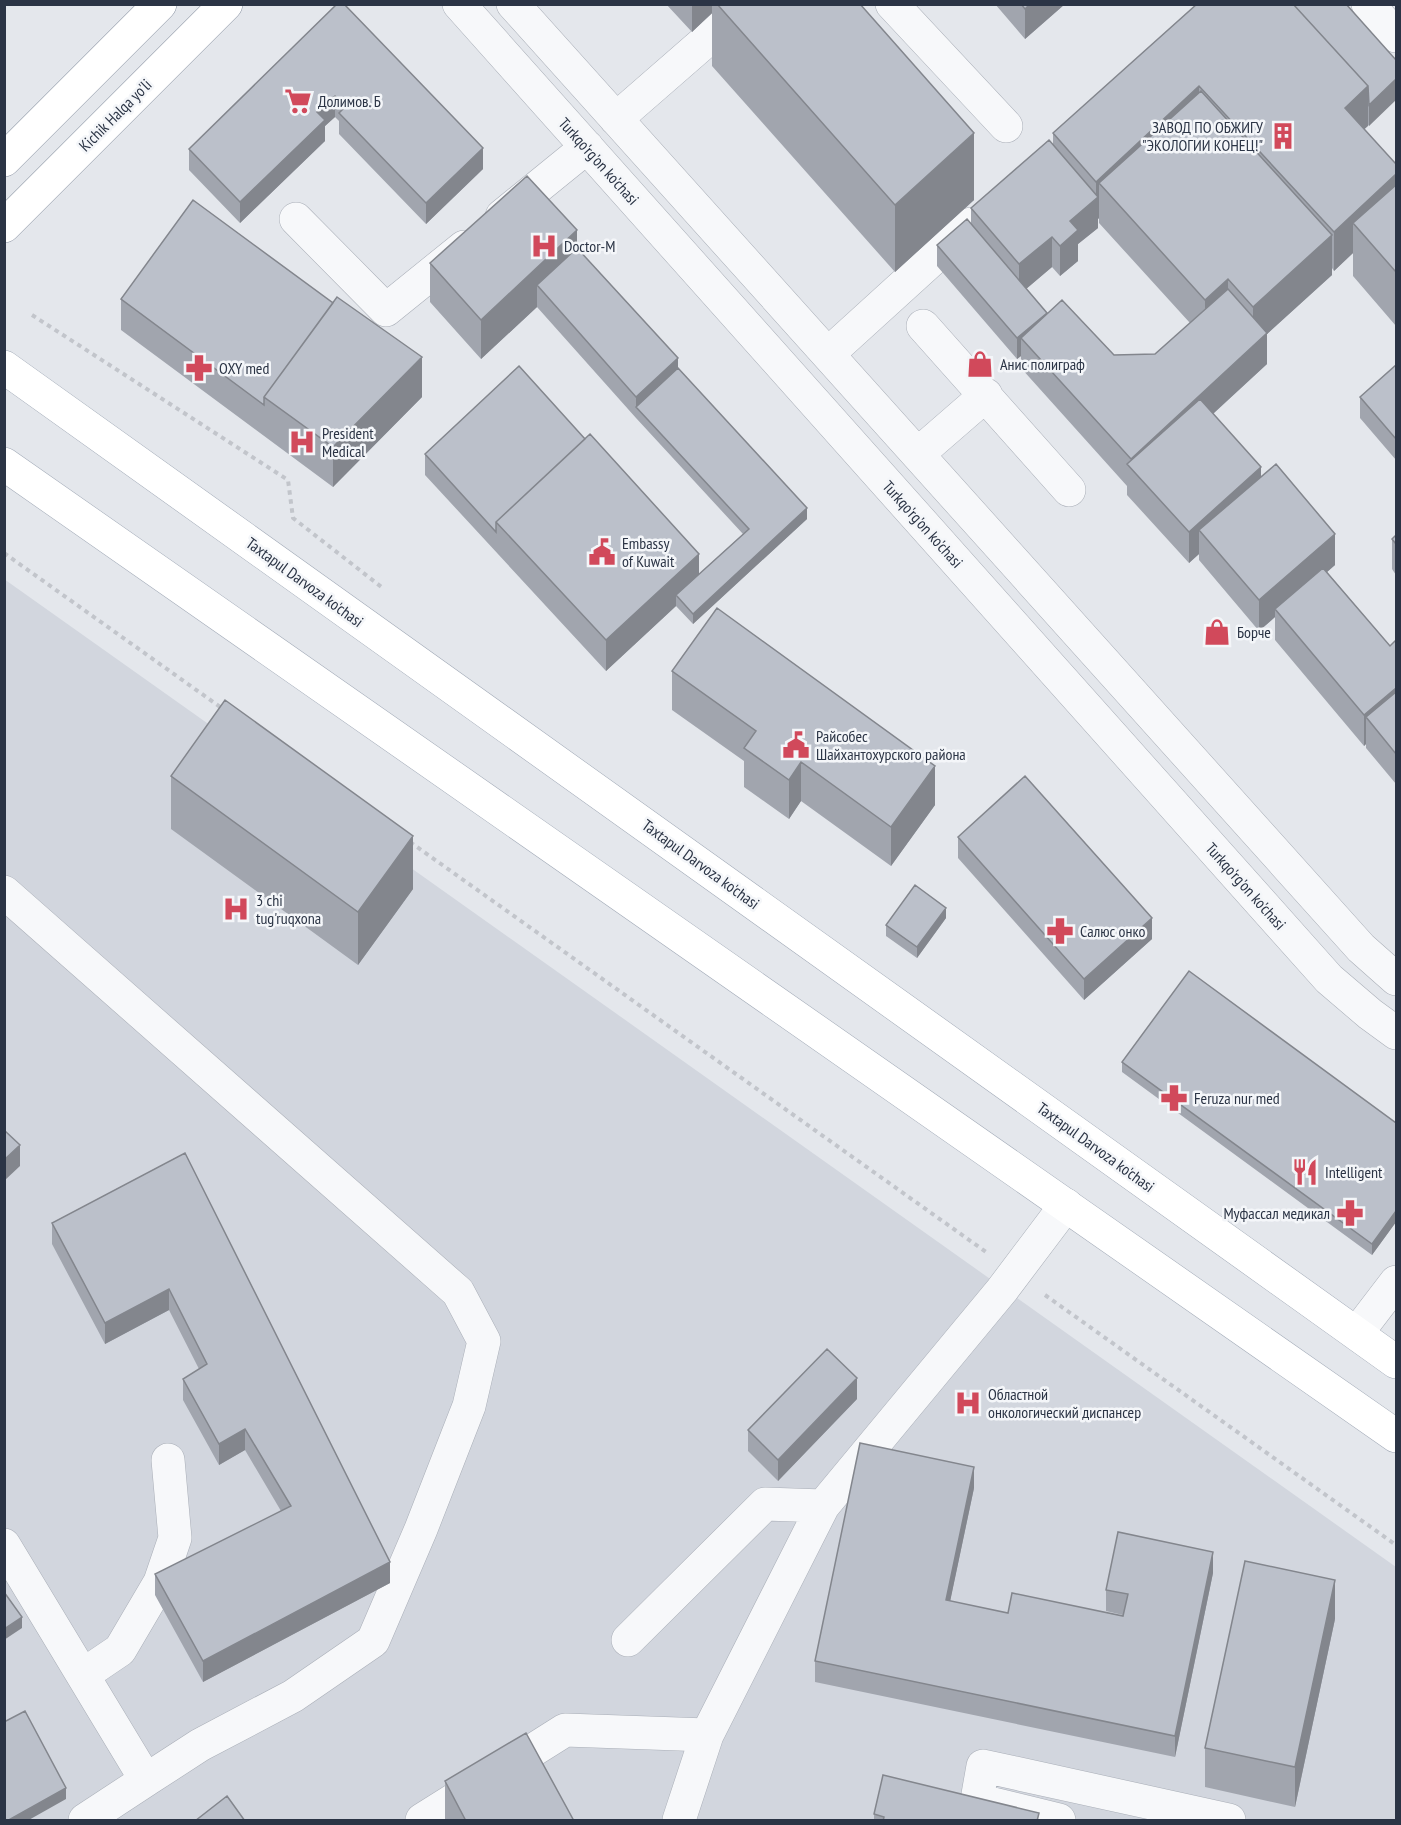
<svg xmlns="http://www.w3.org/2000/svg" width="1401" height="1825" viewBox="0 0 1401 1825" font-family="'PT Sans Narrow',sans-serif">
  <rect width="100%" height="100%" fill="#e4e7ec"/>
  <path fill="#d2d6de" d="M4,579L1396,1567V1820H5Z"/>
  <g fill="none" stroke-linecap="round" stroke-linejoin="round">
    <defs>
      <path id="minor" d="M459,4L1329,979L1370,1014L1396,1033
        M513,4L1361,948L1396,979
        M892,4L1006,126
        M1368,4L1396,36
        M616,119L748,4
        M502,216L587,147
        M296,219L386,310L464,247
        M923,326L1069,490
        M828,354L971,224
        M918,454L986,395
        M4,892L458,1292L484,1341L469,1406L421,1529L373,1641L293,1696L200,1745L146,1780L4,1545
        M1357,1333L1396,1282
        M628,1640L765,1504L823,1506L1002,1290L1066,1205
        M83,1675L120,1650L160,1582L175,1538L168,1460
        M85,1820L146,1780
        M422,1820L565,1730L707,1735
        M679,1820L707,1735L823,1506
        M1059,1820L977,1800L983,1766L1229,1820"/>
      <path id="major" d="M4,367L1396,1362
        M4,464L1396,1436"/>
      <path id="highway" d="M4,160L160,4
        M4,226L226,4"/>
    </defs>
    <use href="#minor" stroke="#a9aeb7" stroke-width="34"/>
    <use href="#major" stroke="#a3abb8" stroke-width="34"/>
    <use href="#highway" stroke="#8b94a3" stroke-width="34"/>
    <path stroke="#c2c5cb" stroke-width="4" stroke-dasharray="4.5 4.5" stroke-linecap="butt" d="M32,315L288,480L293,518L384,589
      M4,553L223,709
      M410,842L986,1252
      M1045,1295L1396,1545"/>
    <use href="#minor" stroke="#f7f8fa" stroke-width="33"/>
    <use href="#major" stroke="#fff" stroke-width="33"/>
    <use href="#highway" stroke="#fff" stroke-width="33"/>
  </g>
  <path fill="#a1a5ae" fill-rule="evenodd" d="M337,4L483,169L426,224L339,134V121L335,117L325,126V141L240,223L189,170V149Z
    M666,4H860L974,200L895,272L712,66V13L692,32Z
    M995,4H1065L1025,39Z
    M1197,4L1396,60L1369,126L1368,125L1364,129L1396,164V326L1353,276V253L1334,271L1332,268V275L1267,334V364L1213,414L1261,477L1335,565L1327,572L1390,646L1396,640V784L1366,748V744L1364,746L1275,640V617L1259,631L1199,560V554L1189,563L1127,495V486L1021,368V356L1017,359L937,266V245L971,224V208L1053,145V133ZM1099,218V223L1190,323L1155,354L1114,355L1047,313L1026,289L1052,267L1060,276L1078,261V244L1098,228V219Z
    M577,248L678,368L807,519L693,624L676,606L606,671L425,475V454L699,574L743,534L636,418L537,307L481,359L430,302V263Z
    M121,299L333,303L422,397L333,487L121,330Z
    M1396,365V460L1360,418V397Z
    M1396,535V575L1392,569V539Z
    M672,671L935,805L891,866L801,801L789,819L744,787V761L672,710Z
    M171,776L413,889L358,965L171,829Z
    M958,837L1152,939L1084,1000L958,858Z
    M946,918L917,958L886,936V925Z
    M1122,1062L1396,1123V1222L1372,1255L1122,1072Z
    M185,1153L390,1583L203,1682L155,1595V1574L281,1511L245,1450L219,1465L183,1400V1379L199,1369L169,1310L105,1344L52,1244V1223Z
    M857,1399L778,1481L748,1451V1430Z
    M974,1488L950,1601L1008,1613L1123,1616V1615L1106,1611V1590L1213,1573L1175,1757L815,1682V1661Z
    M1335,1619L1295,1807L1205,1787V1748Z
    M445,1781L574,1821H445Z
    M874,1814L1039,1821H874Z"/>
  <path fill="#83868d" d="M692,4H712V13L692,32Z
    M1030,4H1065L1025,39V9Z
    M1396,79V100L1369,126V105Z
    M1199,86V125L1099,183V218L1098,219V228L1078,244V261L1060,276V246L1070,221L1096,199V182Z
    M1368,86V126L1345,147V108Z
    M335,96V117L325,126V141L240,223V202L317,112Z
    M974,133V200L895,272V205Z
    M483,148V169L426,224V203Z
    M1396,174V213L1353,223V253L1334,271V232Z
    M577,230V269L537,285V307L481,359V320Z
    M1332,235V275L1267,334V364L1141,480L1131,468V459L1253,346V307Z
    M1052,237V267L1019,295V264Z
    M1228,279V318L1205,339V300Z
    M1047,313L1021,338V356L1017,359V338Z
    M422,357V397L333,487V447Z
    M678,358V379L636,407V397Z
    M1261,467V498L1199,530V554L1189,563V532Z
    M807,508V519L693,624V614Z
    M1335,534V565L1279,614L1275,609V617L1259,631V600Z
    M699,554V584L676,595V606L606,671V640Z
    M1396,688V718L1366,717V744L1364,746V715Z
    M801,762V801L789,819V780Z
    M935,766V805L891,866V827Z
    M413,836V889L358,965V912Z
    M946,908V918L917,958V947Z
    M1152,918V939L1084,1000V979Z
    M20,1145V1166L4,1181V1160Z
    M1396,1211V1222L1372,1255V1244Z
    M169,1289V1310L105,1344V1323Z
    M857,1378V1399L778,1481V1460Z
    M245,1429V1450L219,1465V1444Z
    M974,1467V1488L946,1621V1600Z
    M1213,1552V1573L1175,1757V1736Z
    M390,1562V1583L203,1682V1661Z
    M1335,1580V1619L1295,1807V1767Z
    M22,1617V1628L4,1640V1629Z
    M66,1788V1799L27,1821H7Z"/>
  <path fill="#bbc0ca" stroke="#83868d" stroke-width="1.5" d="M337,4H344L483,148L426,203L339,113L345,107L335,96L317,112L325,120L240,202L189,149Z
    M717,4H860L974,133L895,205Z
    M1021,4H1030L1025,9Z
    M1197,4H1293L1368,86L1345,108L1396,164V174L1334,232L1199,86L1096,182L1053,133Z
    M1293,4H1346L1396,60V79L1369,105L1368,86Z
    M1201,91L1332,235L1253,307L1228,279L1205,300L1099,183Z
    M1049,140L1098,197L1070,221L1078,230L1060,246L1052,237L1019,264L971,208Z
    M527,176L577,230L481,320L430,263Z
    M1396,185V272L1353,223Z
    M193,200L333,303L264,397V405L121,299Z
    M967,219L1047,313L1017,338L937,245Z
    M577,248L678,358L636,397L537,285Z
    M1228,289L1267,333L1131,459L1021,338L1062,300L1114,355L1155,354Z
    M337,297L422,357L333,447L264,397Z
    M1396,365V439L1360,397Z
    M519,366L585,439L496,522V532L425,454Z
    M678,368L807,508L693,614L676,595L749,529L636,407Z
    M1200,399L1261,467L1189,532L1127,464Z
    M590,434L699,554L606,640L496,522Z
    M1276,464L1335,534L1259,600L1199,530Z
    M1396,535V544L1392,539Z
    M1323,568L1390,646L1396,640V688L1364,715L1275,609Z
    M717,608L935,766L891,827L801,762L789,780L744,748L756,731L672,671Z
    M1396,692V754L1366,717Z
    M225,700L413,836L358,912L171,776Z
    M1025,776L1152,918L1084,979L958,837Z
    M915,885L946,908L917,947L886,925Z
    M1189,971L1396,1123V1211L1372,1244L1122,1062Z
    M4,1130L20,1145L4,1160Z
    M185,1153L390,1562L203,1661L155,1574L291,1506L245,1429L219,1444L183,1379L207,1364L169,1289L105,1323L52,1223Z
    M827,1349L857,1378L778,1460L748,1430Z
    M860,1443L974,1467L946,1600L1008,1613L1012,1593L1123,1616L1128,1594L1106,1590L1118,1532L1213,1552L1175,1736L815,1661Z
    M1245,1561L1335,1580L1295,1767L1205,1748Z
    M4,1592L22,1617L4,1629Z
    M25,1711L66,1788L7,1821H4V1722Z
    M526,1733L574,1821H466L445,1781Z
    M883,1775L1039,1813L1037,1821H883L884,1817L874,1814Z
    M227,1796L245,1821H195Z"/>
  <defs>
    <symbol id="supermarket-bare" viewBox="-9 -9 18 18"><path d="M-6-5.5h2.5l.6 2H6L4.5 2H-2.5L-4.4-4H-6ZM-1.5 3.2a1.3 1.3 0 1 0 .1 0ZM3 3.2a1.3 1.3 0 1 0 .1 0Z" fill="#d1495b" stroke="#f4f6f9" stroke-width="2.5" paint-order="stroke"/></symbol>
    <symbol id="building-bare" viewBox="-9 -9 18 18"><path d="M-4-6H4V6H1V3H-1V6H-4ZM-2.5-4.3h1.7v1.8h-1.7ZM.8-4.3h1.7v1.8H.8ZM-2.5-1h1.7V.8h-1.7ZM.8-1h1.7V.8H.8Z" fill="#d1495b" stroke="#f4f6f9" stroke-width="2.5" paint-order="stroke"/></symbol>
    <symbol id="hospital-bare" viewBox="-9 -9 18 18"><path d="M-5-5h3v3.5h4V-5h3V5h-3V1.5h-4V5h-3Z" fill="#d1495b" stroke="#f4f6f9" stroke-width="2.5" paint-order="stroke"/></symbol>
    <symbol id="shop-bare" viewBox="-9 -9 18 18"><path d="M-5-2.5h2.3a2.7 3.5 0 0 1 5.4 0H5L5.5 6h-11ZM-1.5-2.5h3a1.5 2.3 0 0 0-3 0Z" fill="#d1495b" stroke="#f4f6f9" stroke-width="2.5" paint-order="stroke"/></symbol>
    <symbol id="pharmacy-bare" viewBox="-9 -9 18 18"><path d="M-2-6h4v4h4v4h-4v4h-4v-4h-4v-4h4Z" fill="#d1495b" stroke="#f4f6f9" stroke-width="2.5" paint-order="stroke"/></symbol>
    <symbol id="civic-bare" viewBox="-9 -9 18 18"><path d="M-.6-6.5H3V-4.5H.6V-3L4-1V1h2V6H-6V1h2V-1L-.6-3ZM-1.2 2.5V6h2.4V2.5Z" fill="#d1495b" stroke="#f4f6f9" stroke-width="2.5" paint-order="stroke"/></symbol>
    <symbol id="restaurant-bare" viewBox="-9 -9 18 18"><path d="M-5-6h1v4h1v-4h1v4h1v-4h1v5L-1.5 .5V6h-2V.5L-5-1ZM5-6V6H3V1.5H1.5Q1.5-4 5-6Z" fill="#d1495b" stroke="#f4f6f9" stroke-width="2.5" paint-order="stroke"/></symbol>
  </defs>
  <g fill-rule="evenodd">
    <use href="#supermarket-bare" x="279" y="82" width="38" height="38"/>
    <use href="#building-bare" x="1264" y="117" width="38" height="38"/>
    <use href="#hospital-bare" x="525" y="227" width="38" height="38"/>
    <use href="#shop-bare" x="961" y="345" width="38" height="38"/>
    <use href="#pharmacy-bare" x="180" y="349" width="38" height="38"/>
    <use href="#hospital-bare" x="283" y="423" width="38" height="38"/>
    <use href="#civic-bare" x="583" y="533" width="38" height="38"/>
    <use href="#shop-bare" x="1198" y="613" width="38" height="38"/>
    <use href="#civic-bare" x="777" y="726" width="38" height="38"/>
    <use href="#hospital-bare" x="217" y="890" width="38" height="38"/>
    <use href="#pharmacy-bare" x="1041" y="912" width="38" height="38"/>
    <use href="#pharmacy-bare" x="1155" y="1079" width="38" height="38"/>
    <use href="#restaurant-bare" x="1286" y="1153" width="38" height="38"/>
    <use href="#pharmacy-bare" x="1331" y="1194" width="38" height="38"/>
    <use href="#hospital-bare" x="949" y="1384" width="38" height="38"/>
  </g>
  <g text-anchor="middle" stroke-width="5" stroke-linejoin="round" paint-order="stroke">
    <g font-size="16" fill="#2b3445" stroke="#f4f6f9" text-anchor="start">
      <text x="318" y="107">Долимов. Б</text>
      <text x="1263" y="133" text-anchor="end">ЗАВОД ПО ОБЖИГУ<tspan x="1263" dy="18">"ЭКОЛОГИИ КОНЕЦ!"</tspan></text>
      <text x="564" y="252">Doctor-M</text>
      <text x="1000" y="370">Анис полиграф</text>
      <text x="219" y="374">OXY med</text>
      <text x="322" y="439">President<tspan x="322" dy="18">Medical</tspan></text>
      <text x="622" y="549">Embassy<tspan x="622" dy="18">of Kuwait</tspan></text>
      <text x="1237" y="638">Борче</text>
      <text x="816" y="742">Райсобес<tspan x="816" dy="18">Шайхантохурского района</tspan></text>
      <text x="256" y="906">3 chi<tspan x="256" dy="18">tug'ruqxona</tspan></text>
      <text x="1080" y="937">Салюс онко</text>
      <text x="1194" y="1104">Feruza nur med</text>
      <text x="1325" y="1178">Intelligent</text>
      <text x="1330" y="1219" text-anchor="end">Муфассал медикал</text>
      <text x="988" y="1400">Областной<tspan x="988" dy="18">онкологический диспансер</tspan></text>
    </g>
    <g font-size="16" fill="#2b3445" stroke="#f4f6f9">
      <text transform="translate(115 115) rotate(-45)" y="6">Kichik Halqa yo'li</text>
      <text transform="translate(599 161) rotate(48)" y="6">Turkqo'rg'on ko'chasi</text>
      <text transform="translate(923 524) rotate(48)" y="6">Turkqo'rg'on ko'chasi</text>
      <text transform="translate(305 582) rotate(36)" y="6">Taxtapul Darvoza ko'chasi</text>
      <text transform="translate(701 864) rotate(36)" y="6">Taxtapul Darvoza ko'chasi</text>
      <text transform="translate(1246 886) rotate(48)" y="6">Turkqo'rg'on ko'chasi</text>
      <text transform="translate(1096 1147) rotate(36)" y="6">Taxtapul Darvoza ko'chasi</text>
    </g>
  </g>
  <rect width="1401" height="1825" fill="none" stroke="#2b3445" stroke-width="12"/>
</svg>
